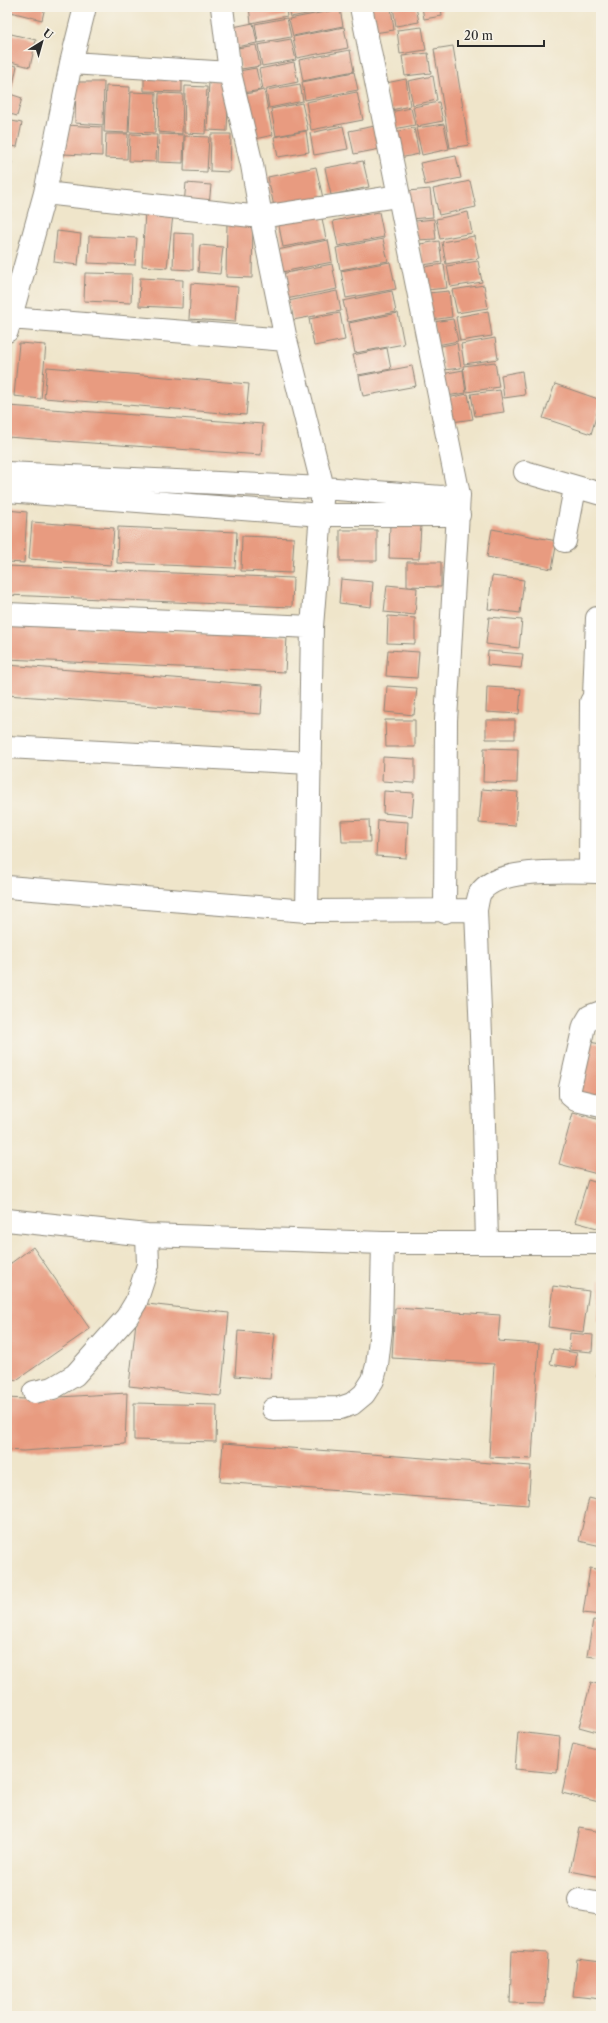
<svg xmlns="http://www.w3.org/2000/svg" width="608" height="2023" viewBox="0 0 608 2023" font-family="'Libre Caslon Text',serif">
  <rect width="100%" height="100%" fill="#f7f3e8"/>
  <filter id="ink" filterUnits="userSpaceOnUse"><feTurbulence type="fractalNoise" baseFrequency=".025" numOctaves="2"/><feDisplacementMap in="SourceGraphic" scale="8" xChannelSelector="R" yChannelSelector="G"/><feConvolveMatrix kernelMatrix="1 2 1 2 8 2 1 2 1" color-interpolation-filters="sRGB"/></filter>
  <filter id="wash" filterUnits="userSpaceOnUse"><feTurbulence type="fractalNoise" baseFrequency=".012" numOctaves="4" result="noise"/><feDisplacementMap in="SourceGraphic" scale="16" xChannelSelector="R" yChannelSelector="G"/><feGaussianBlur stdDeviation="0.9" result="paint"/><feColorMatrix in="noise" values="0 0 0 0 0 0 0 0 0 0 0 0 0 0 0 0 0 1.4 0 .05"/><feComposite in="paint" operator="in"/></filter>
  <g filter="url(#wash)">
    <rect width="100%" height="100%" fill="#efe5ca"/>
    <g id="blocks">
      <path fill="#e89b80" d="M7,7H45L42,20L7,11Z
        M249,7H285L287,16L251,23Z
        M288,7H339V8L290,17Z
        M370,7H391L394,30L374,33Z
        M393,7H416L419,22L396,26Z
        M422,7H441L442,16L424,19Z
        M340,9L343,26L293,36L289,19Z
        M287,18L291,37L258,43L255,24Z
        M253,23L257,43L236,47L233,27Z
        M344,27L348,48L297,58L293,37Z
        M422,27L426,50L400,54L397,30Z
        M7,33L36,40L30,67L7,61Z
        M291,39L296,60L262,66L258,45Z
        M256,45L260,66L241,69L237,48Z
        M453,46L469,145L450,148L434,49Z
        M350,50L354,71L303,81L299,60Z
        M428,53L431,73L405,76L402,56Z
        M294,62L298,82L263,89L259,69Z
        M7,64L17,66L12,90L7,88Z
        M256,68L261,90L243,93L239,71Z
        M144,70L182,71V92L144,91Z
        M354,72L358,90L305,100L302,82Z
        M433,76L437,100L413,105L408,81Z
        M406,79L410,106L391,110L386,83Z
        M209,80L229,81L227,131L207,130Z
        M76,82H104L103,125L75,123Z
        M300,84L303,101L269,108L266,90Z
        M106,86L130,87L128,133L104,132Z
        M185,86L207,87L205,134L184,133Z
        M264,90L273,135L255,139L246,94Z
        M131,92L156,93L155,133L129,132Z
        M357,92L363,120L311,130L306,102Z
        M7,93L22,98L17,116L7,113Z
        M159,93L183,94L182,134L158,132Z
        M439,102L443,121L417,126L413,107Z
        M302,103L308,130L276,136L271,109Z
        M411,108L415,125L394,129L390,112Z
        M7,120L22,123L17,147L7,145Z
        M444,124L449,149L422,155L416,128Z
        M65,125L102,127V156L64,154Z
        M343,126L348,149L314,155L310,133Z
        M375,126L380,149L354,154L349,131Z
        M414,128L419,154L400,158L394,132Z
        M306,131L309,152L278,157L274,137Z
        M106,134H128L127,159L105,158Z
        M130,134L157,135L156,162L129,161Z
        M159,134L184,135L183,163L158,162Z
        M211,134H231L230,172L210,171Z
        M185,136L209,137L207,172L184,171Z
        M456,156L461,178L425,185L420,163Z
        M7,161L12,162L7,179Z
        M363,161L369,187L331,195L325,168Z
        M316,167L323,198L274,207L268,177Z
        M470,181L476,207L439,215L433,189Z
        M186,183L211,185L209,206L184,204Z
        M430,189L433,217L411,219L408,191Z
        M145,211L173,215L167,268L142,266Z
        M379,212L384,237L338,246L333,221Z
        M468,212L472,233L440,239L436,219Z
        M321,213L326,239L283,247L278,221Z
        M434,219L436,239L416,240L415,221Z
        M227,222L253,223L252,278L226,277Z
        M57,231L81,234L78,265L54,262Z
        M174,233L193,234V270L173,269Z
        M89,236L137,238L135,265L88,263Z
        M474,236L479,258L446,264L442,242Z
        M383,239L388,261L340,270L336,248Z
        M328,240L332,262L282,272L277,250Z
        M439,241L442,262L423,265L420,244Z
        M200,245L223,247L220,274L198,272Z
        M478,261L482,282L451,287L447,266Z
        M390,262L396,289L346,298L341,271Z
        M332,264L337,289L286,299L281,274Z
        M444,264L447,288L427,290L423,267Z
        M85,273L132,274L131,303L84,301Z
        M140,278L183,280L182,308L139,306Z
        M191,283L238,287L235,322L189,319Z
        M484,285L488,308L457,313L452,290Z
        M337,291L341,311L293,320L288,301Z
        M392,291L396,312L348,322L343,301Z
        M449,291L452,317L431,320L428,293Z
        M488,311L492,336L460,341L456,317Z
        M340,313L345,340L314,346L309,319Z
        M398,313L404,344L355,353L349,323Z
        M453,319L458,341L437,345L433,322Z
        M495,338L498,359L464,364L461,344Z
        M19,343L46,345L41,399L14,396Z
        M457,343L461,368L444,370L441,346Z
        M387,348L391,369L358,375L353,355Z
        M495,362L499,387L467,392L463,366Z
        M412,366L416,386L363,396L359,376Z
        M47,367L249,384L246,415L44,398Z
        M463,370L466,393L446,396L442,374Z
        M522,371L525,395L504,398L501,375Z
        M555,384L601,400L591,434L543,418Z
        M500,390L504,412L475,416L471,394Z
        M468,394L473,419L452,422L447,398Z
        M8,406L263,424L261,455L7,437Z
        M7,510L27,512L24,563L7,562Z
        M32,522L114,528L111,565L29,559Z
        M390,524L421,525L419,559L389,558Z
        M118,527L237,532L235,568L117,563Z
        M492,529L557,541L552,569L487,557Z
        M340,530H377V561H340Z
        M242,536L294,538L292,573L241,571Z
        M407,562H441V587L407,586Z
        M7,566L293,578L292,607L7,595Z
        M492,576L524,580L520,613L488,609Z
        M341,579L373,582L371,607L339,603Z
        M387,585L417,588L415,615L384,612Z
        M388,616L415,618V644L387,643Z
        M489,617L522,620L519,648L486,644Z
        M7,625L287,637L285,672L7,659Z
        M388,650L419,652L417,678L386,676Z
        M488,651L523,654L521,668L487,665Z
        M7,665L263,685L261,714L7,695Z
        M387,686L417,688L414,715L385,712Z
        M487,687L521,689L519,714L486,712Z
        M385,720H415V747H386Z
        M486,720H515V739H486Z
        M484,748L518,749L517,783L483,782Z
        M383,757L415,759V783L382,781Z
        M482,789L518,792L515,826L479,823Z
        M384,791L414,793L412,816L383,813Z
        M369,820L370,842H342L341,821Z
        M378,820L408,822L406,858L376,856Z
        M589,1042L601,1044V1102L578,1097Z
        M573,1113L601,1120V1175L559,1164Z
        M588,1180L601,1184V1229L575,1222Z
        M33,1247L90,1329L15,1381L7,1370V1266Z
        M600,1279H601V1322H598Z
        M553,1286L589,1291L583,1332L548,1327Z
        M138,1303L229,1313L221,1396L129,1386Z
        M395,1308L500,1315L498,1341L539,1344L532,1459L489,1457L494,1364L392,1358Z
        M238,1331L275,1334L270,1379L235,1376Z
        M570,1333L593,1335L592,1352L569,1350Z
        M553,1349L577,1353L575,1368L550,1364Z
        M600,1352H601V1378L597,1377Z
        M127,1393L125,1444L23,1451L7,1450V1398L25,1399Z
        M134,1403L217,1405L216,1442L134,1440Z
        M223,1443L531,1466L528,1505L220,1482Z
        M589,1498L601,1501V1546L579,1541Z
        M590,1568L601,1570V1615L583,1613Z
        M593,1620L601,1621V1658L587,1656Z
        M591,1682L601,1685V1733L579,1727Z
        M518,1732L560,1737L557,1773L515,1769Z
        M573,1743L601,1750V1793L599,1802L562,1793Z
        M579,1828L601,1832V1877L570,1871Z
        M512,1951L548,1953L545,2004L510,2003Z
        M577,1959L601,1962V1999L573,1996Z"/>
    </g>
  </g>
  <g filter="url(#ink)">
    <use href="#blocks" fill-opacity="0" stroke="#8d887a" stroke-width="1"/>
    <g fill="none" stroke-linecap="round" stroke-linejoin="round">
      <defs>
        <path id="minor" d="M222,7L230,73L252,165L261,217L286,340L323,488L312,627L307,911L476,910C477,905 478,897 480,893C497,866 572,872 601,872
          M361,7L459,495L446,720L445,912
          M71,63L230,73
          M45,193L261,217L398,196
          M10,318L286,340
          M7,331L45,193L71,63L85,7
          M525,472L601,494
          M7,473L323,488L442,497L459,495
          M7,491L322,515H459
          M565,541L575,488
          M7,614L312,627
          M594,697L597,618
          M7,747L310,763
          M590,872L591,702L594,697L601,692
          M7,887L307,911
          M476,910L483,1086L487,1242
          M601,1012L590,1016L584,1026L570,1088V1095L576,1100L601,1106
          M7,1220L147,1235L383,1243H601
          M34,1392L53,1388L75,1375L127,1317L136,1302L148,1265L147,1235
          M273,1409L340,1408L352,1404L364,1394L373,1380L377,1365L381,1330L383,1243
          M579,1900L601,1904"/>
      </defs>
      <use href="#minor" stroke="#8d887a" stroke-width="24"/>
      <use href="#minor" stroke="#fff" stroke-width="22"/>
    </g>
  </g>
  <rect width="608" height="2023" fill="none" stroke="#f7f3e8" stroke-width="24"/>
  <g transform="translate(42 42) rotate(37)" stroke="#f7f3e8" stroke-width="3" paint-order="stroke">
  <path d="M0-3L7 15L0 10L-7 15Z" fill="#2b2b2b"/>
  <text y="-6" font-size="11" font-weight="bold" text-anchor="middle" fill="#2b2b2b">U</text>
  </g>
  <path d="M458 40v6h86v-6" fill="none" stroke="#2b2b2b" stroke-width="2"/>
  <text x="464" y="40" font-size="12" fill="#2b2b2b" stroke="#f7f3e8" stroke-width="3" paint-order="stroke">20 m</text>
</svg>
